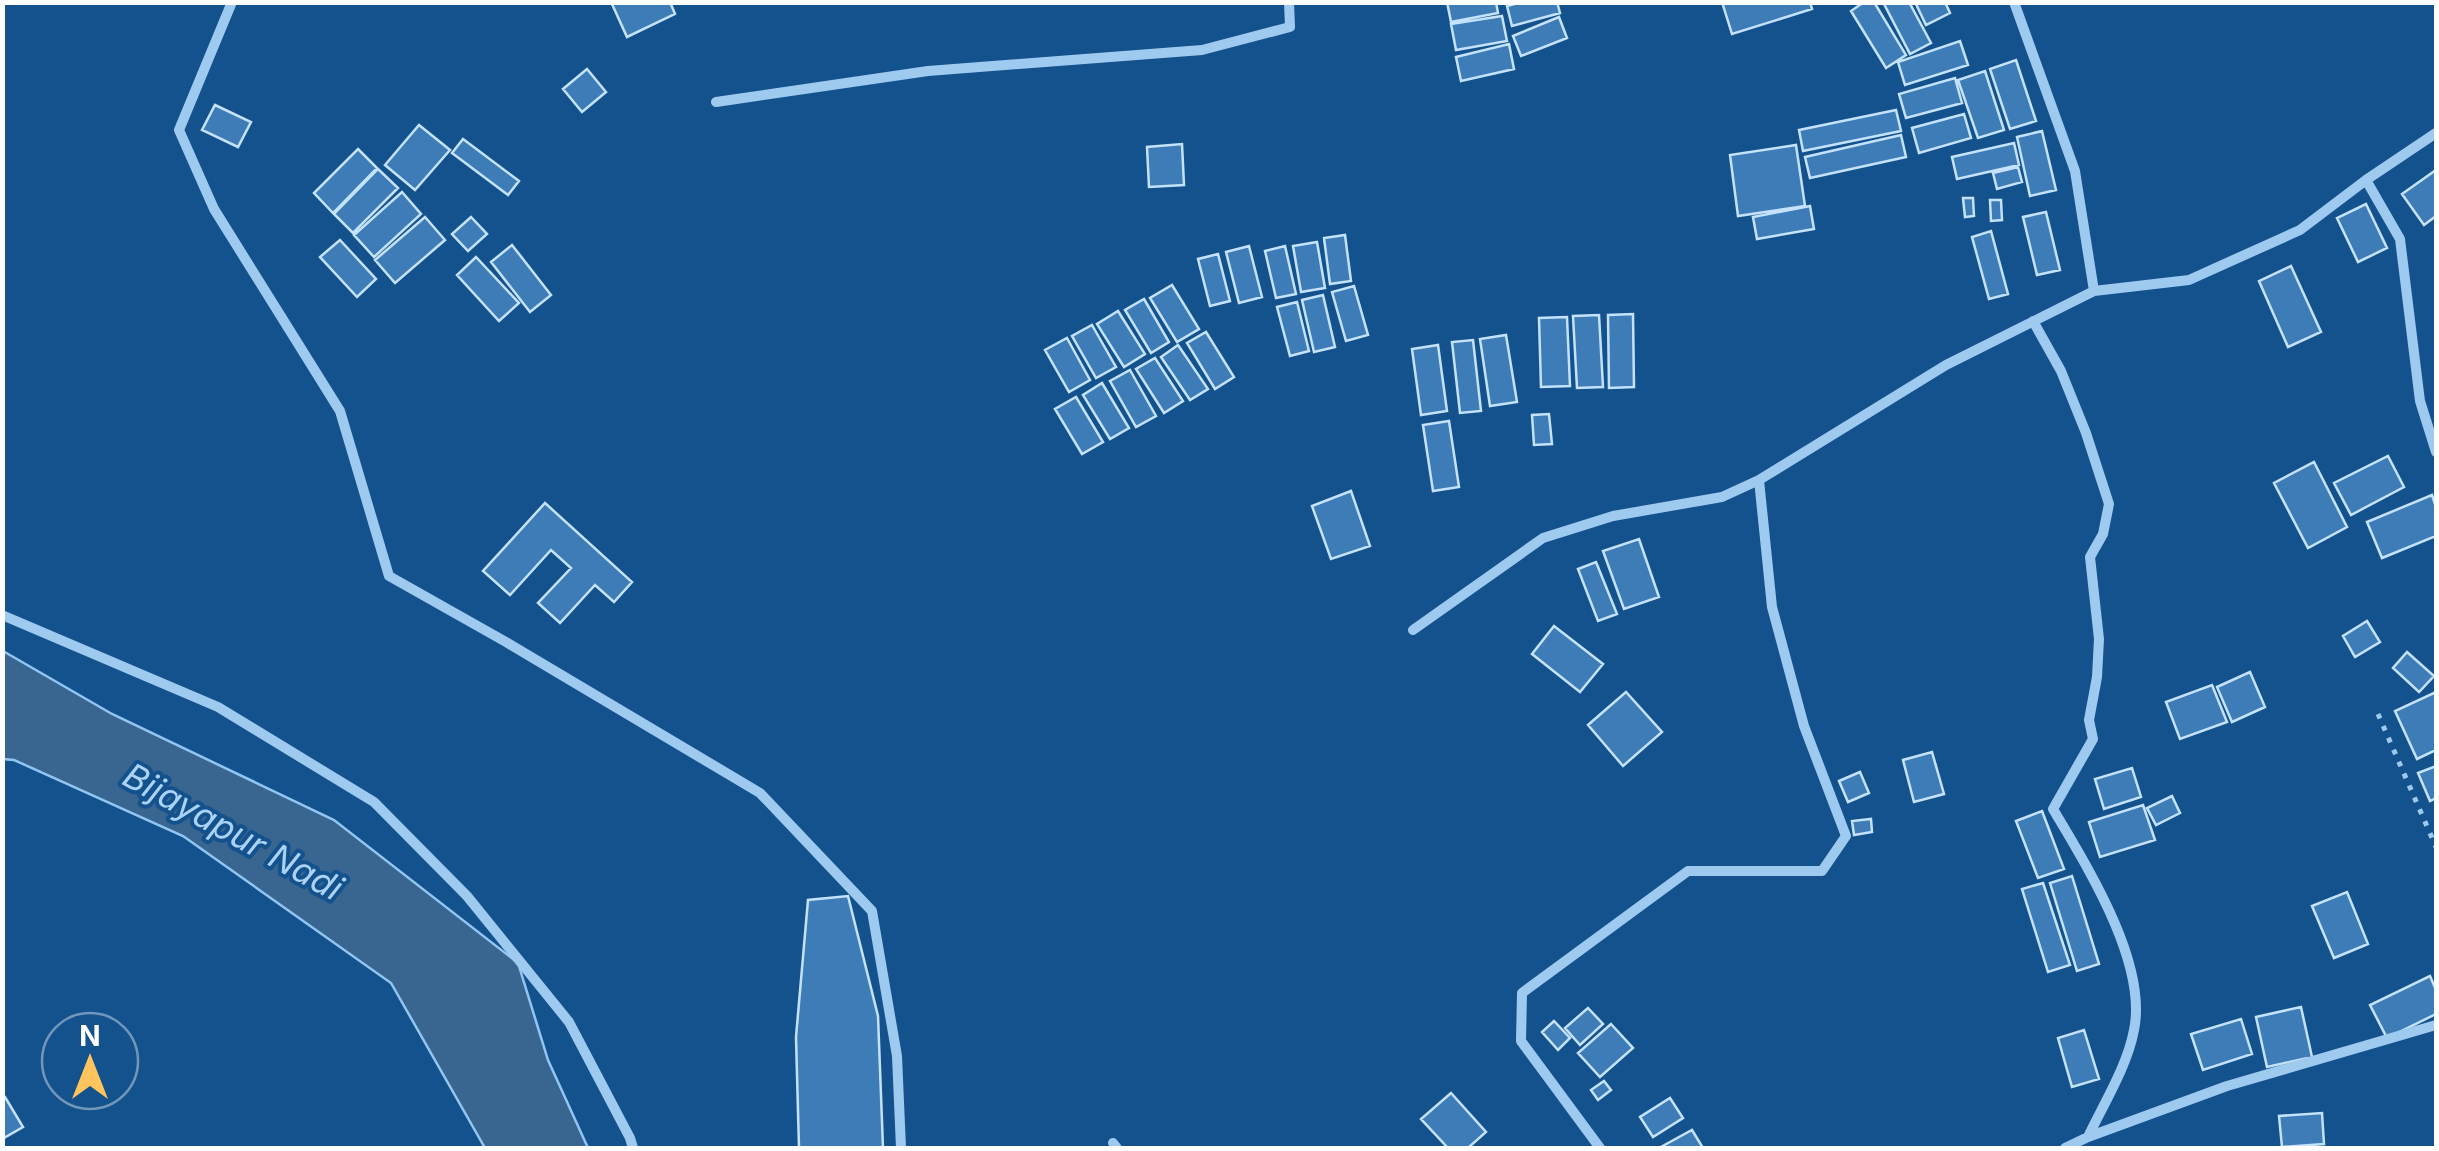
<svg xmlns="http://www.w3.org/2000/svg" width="2439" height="1151" viewBox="0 0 2439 1151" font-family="Inter,sans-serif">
  <rect width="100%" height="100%" fill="#14528e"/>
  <path fill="#396691" stroke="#91c6f3" stroke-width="2.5" d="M3,651L112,714L334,820L518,963L548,1060L588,1148H485L391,983L183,836L14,760L3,759Z"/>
  <path fill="#3d7cb7" stroke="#c5e2fc" stroke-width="2.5" d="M616,2H670L675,14L627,37L612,4Z
    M1447,2H1496L1498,13L1451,22Z
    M1522,2H1557L1560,13L1512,26L1507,6Z
    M1722,2H1810L1812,9L1732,34Z
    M1864,2H1874L1906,55L1886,68L1851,11Z
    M1883,2H1909L1931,43L1910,54Z
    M1915,2H1945L1950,13L1926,25Z
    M1502,16L1507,41L1456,50L1451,24Z
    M1559,17L1567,38L1521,56L1513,36Z
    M1960,41L1968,65L1905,85L1898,62Z
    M1509,44L1514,69L1461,81L1456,57Z
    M2016,60L2036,121L2010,129L1990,69Z
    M587,69L606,92L582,112L563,89Z
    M1985,71L2004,130L1978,138L1958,80Z
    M1955,78L1962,103L1906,118L1899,94Z
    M215,105L251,122L238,147L202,130Z
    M1896,110L1901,131L1803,151L1799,130Z
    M1964,114L1971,138L1919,153L1912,128Z
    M419,125L450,150L415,190L385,165Z
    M2042,131L2056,190L2030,196L2017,137Z
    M1901,135L1906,157L1810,178L1805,157Z
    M463,139L519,181L508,195L452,153Z
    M2014,143L2019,165L1957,179L1952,157Z
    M1182,144L1184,185L1149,187L1147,147Z
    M1796,145L1805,206L1738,216L1730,155Z
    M358,149L377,168L333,213L314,193Z
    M2018,167L2022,182L1997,189L1993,173Z
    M378,169L398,188L353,233L334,214Z
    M2436,170V216L2424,225L2402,194Z
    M402,192L421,214L374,257L354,235Z
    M1963,198H1973L1974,216L1965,217Z
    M1990,200H2001L2002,220L1991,221Z
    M2366,204L2387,248L2358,262L2337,218Z
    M1810,206L1814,229L1757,239L1753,217Z
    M2046,212L2060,270L2037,275L2023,217Z
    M425,217L445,240L395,283L375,260Z
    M471,217L487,234L468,251L452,234Z
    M1991,231L2008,294L1989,299L1972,237Z
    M1345,235L1351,281L1330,284L1324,238Z
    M340,240L376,279L357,297L320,257Z
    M1317,242L1325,288L1301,292L1293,246Z
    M512,245L551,295L530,312L491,262Z
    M1249,246L1262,297L1239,303L1226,252Z
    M1285,246L1296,294L1276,298L1265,251Z
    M1218,254L1230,301L1210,306L1198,259Z
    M476,257L519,303L499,321L457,275Z
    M2291,266L2321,332L2288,347L2259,281Z
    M1172,285L1199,329L1177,342L1150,298Z
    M1354,286L1368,335L1346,341L1332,292Z
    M1323,295L1335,347L1314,352L1302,300Z
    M1144,299L1169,342L1151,353L1125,310Z
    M1297,302L1309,351L1290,356L1277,307Z
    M1118,311L1145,354L1124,367L1097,324Z
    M1633,314L1634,387L1609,388L1608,315Z
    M1599,315L1603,387L1577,388L1573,316Z
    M1567,317L1570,386L1541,387L1539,318Z
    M1092,325L1116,367L1096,378L1072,336Z
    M1206,332L1234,377L1215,389L1187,343Z
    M1506,335L1517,402L1490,406L1480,339Z
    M1067,338L1090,380L1069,392L1045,350Z
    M1473,340L1481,411L1460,413L1452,342Z
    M1178,345L1208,389L1190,400L1161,357Z
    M1438,345L1447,411L1421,415L1412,349Z
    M1155,358L1183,401L1164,413L1136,369Z
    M1130,370L1156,416L1136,427L1110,381Z
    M1102,383L1129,428L1110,439L1083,395Z
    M1076,397L1103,442L1082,454L1055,409Z
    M1549,414L1552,444L1534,445L1532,415Z
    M1449,421L1459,487L1433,491L1423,425Z
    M2388,456L2404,487L2351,515L2334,483Z
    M2314,462L2347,527L2308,548L2274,483Z
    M1351,491L1370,546L1331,559L1312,506Z
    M2432,495L2436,507V536L2382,558L2367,522Z
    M545,503L632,582L614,602L595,585L560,623L538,603L571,568L551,550L510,595L483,571Z
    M1639,539L1659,597L1624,609L1603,551Z
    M1596,562L1617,614L1598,621L1578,569Z
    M2367,621L2380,642L2355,657L2343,636Z
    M1554,626L1603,664L1580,692L1532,654Z
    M2407,652L2434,676L2419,692L2393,668Z
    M2250,672L2265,707L2232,722L2217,687Z
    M2212,685L2227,722L2180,739L2166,702Z
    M1626,692L1662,732L1623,766L1588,725Z
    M2436,692V750L2417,759L2395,711Z
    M1932,752L1944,794L1914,802L1903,760Z
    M2436,766V798L2430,801L2418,773Z
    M2132,768L2141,797L2104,809L2095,779Z
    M1860,772L1869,793L1848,802L1839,781Z
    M2172,796L2180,813L2156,825L2147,808Z
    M2143,805L2155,840L2100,857L2089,822Z
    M2042,811L2064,869L2038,878L2016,821Z
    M1871,819L1872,832L1854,835L1852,821Z
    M2072,876L2099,964L2077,971L2050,883Z
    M2043,883L2070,965L2048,972L2022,889Z
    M2347,892L2368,944L2334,958L2312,906Z
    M848,896L878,1016L883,1148H799L796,1037L808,900Z
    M2430,976L2436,990V1014L2387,1038L2370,1005Z
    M2301,1007L2312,1057L2267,1067L2256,1017Z
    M1588,1008L1603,1024L1580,1045L1565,1028Z
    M2241,1019L2252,1054L2203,1070L2191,1034Z
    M1554,1021L1570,1038L1558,1050L1542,1032Z
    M1611,1024L1633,1048L1600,1077L1578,1053Z
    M2084,1030L2099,1079L2072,1087L2058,1038Z
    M1604,1081L1611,1090L1598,1100L1591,1090Z
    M1451,1093L1486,1132L1468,1148H1448L1421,1119Z
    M5,1097L23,1127L2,1139V1098Z
    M1670,1098L1683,1118L1653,1137L1640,1117Z
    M2322,1113L2324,1144L2282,1147L2279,1116Z
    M1692,1130L1703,1148H1659Z"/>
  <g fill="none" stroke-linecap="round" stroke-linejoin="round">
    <path stroke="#9fcaf0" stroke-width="5" stroke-dasharray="5 8" stroke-linecap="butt" d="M2378,714L2436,847"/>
    <path stroke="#9fcaf0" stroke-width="10" d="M232,2L179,130L214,209L340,411L389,576L506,642L760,793L872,911L897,1056L901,1148
      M2014,2L2075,171L2094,291
      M716,102L928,71L1202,50L1290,27L1289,2
      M2366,180L2436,133
      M2033,321L2061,371L2086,433L2109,504L2103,534L2090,557L2099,639L2097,677L2089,720L2093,739L2053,809C2086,865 2148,962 2134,1030C2127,1067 2104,1103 2088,1137
      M2,615L218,707L374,802L467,896L569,1022L630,1138L633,1148
      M1413,630L1543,538L1613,516L1722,497L1759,480
      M1113,1143L1117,1148
      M1600,1148L1521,1041L1522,993L1688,871H1822L1846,836L1804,726L1772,607L1759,480L1946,365L2094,291L2189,280L2300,230L2366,180L2400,239L2420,401L2436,452
      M2065,1148L2088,1137L2227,1086L2436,1025"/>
  </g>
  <g text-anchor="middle" stroke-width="8" stroke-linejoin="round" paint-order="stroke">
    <g font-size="35" font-style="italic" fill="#abd3f7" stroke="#14528e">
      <text transform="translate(233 832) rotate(29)" y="12">Bijayapur Nadi</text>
    </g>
  </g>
  <rect width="2439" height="1151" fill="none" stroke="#ffffff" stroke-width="10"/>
  <g transform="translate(90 1061)"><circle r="48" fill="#14528e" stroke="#7297bb" stroke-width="2.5"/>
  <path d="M0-8L18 38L0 25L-18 38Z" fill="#ffc45e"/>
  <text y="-15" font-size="28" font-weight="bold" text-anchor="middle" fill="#ffffff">N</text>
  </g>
</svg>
